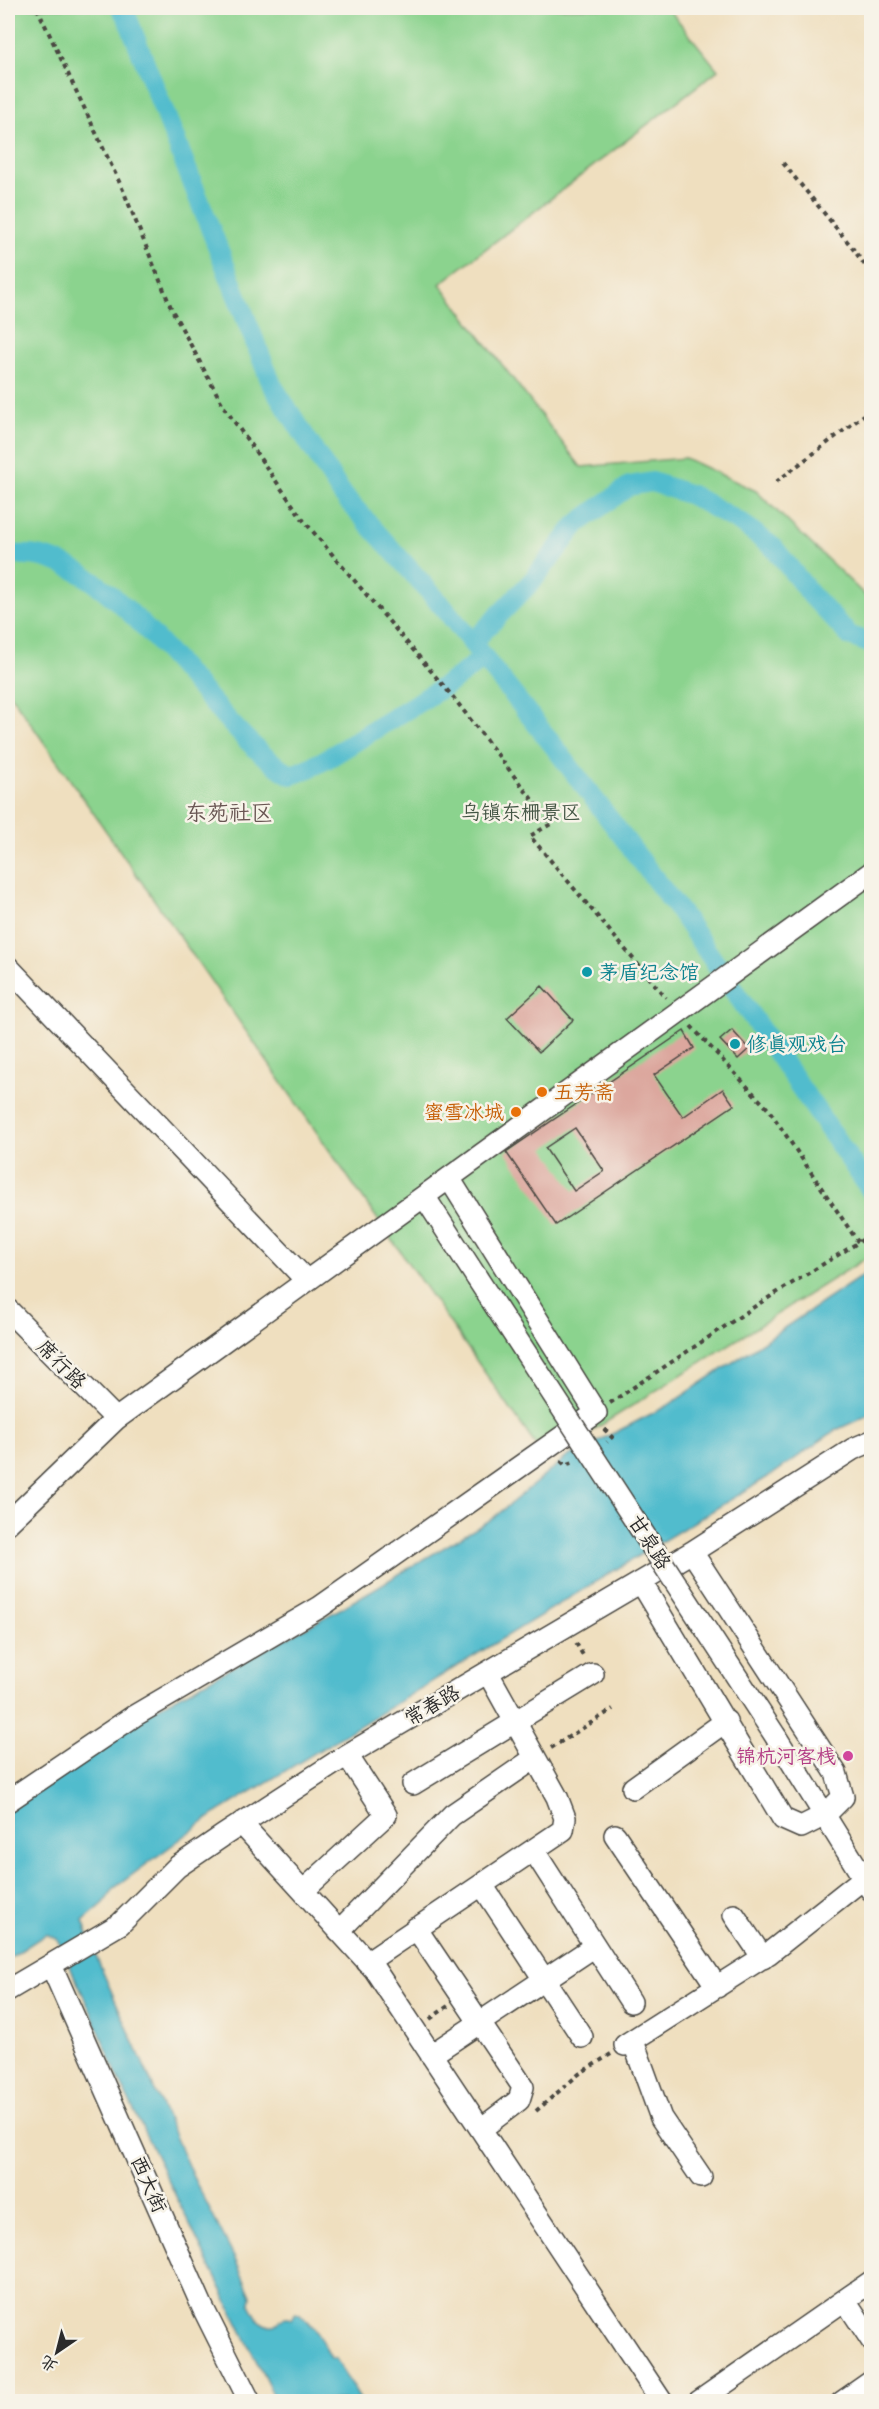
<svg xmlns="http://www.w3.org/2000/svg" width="879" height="2409" viewBox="0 0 879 2409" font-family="'Comic Neue','LXGW WenKai TC',sans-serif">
  <rect width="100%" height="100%" fill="#f7f3e8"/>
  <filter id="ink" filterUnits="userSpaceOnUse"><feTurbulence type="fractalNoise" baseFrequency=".0167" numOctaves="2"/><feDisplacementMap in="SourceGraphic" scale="12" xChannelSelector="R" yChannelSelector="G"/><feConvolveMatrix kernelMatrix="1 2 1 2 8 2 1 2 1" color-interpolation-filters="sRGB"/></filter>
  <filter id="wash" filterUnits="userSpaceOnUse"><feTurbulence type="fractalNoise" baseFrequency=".008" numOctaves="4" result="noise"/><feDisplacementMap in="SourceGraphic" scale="24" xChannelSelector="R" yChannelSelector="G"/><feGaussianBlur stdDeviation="1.35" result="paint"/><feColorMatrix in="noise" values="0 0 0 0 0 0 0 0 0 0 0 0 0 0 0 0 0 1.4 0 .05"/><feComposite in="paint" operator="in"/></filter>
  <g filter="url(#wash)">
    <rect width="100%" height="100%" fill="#efdfbf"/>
    <path fill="#8bd38e" stroke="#5b7f5c" stroke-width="1.5" d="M8,8H668L718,70L440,284L581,467L685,458L756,491L871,601V1255L546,1460L8,691Z"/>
    <path fill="#51bccd" stroke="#3e747c" stroke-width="1.5" d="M871,1270V1414L836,1430L776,1472L213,1815L113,1889L104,1903L83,1921L98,1961L193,2177L235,2259L251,2296L250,2304L259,2321L266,2325H275L285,2317L291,2319L296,2313C314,2320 322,2343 331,2358L336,2359L361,2401H276L119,2080L92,2014L57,1939L46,1934L8,1959V1811L116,1730L342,1608L492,1519L567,1457L667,1406Z"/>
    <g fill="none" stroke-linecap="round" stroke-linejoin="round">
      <path stroke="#51bccd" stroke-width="20" d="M121,8L127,17L272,385L342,494L445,609L553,745L683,916L872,1192
        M8,556C113,537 208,729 291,775C323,765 351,743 380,726C415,704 452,684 484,657
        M472,643L533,580L577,524L629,486L652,482L691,495L741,523L774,548L812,596L850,636L872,644"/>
    </g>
    <g id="blocks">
      <path fill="#dca79e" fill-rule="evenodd" d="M542,986L573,1020L539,1052L507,1018Z
        M732,1030L749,1049L738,1059L720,1040Z
        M684,1031L694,1048L654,1075L683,1117L723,1089L734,1105L556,1225L506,1152ZM575,1128L604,1171L574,1191L545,1148Z"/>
    </g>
  </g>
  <g filter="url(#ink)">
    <use href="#blocks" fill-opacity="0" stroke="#484641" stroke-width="1.5"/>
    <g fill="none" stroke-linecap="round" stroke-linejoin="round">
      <defs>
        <path id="minor" d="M8,967L307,1281
          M424,1196L477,1278
          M8,1310L116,1419
          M8,1523L116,1419L872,872
          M641,1582L783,1819L801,1827L825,1815L843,1797L836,1773L692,1552
          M776,1737L871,1890
          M413,1784L593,1674
          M633,1788L726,1721
          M8,1801L134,1716L320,1607L596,1413L449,1178
          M241,1823L375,1970L662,2402
          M615,1835L717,1987
          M534,1851L631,2002
          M482,1885L582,2037
          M303,1891L386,1815L347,1755
          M734,1915L763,1958
          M416,1928L523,2087L519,2100L481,2129
          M339,1931L452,1815L535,1758
          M367,1962L563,1830L565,1818L557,1797L488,1673
          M51,1965L203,2308L250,2402
          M8,1990L120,1924L177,1867L224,1835L347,1755L692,1552L853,1449L872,1441
          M633,2041L661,2118L701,2177
          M625,2045L768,1954L864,1878
          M431,2055L595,1946
          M845,2300L872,2341
          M698,2402L872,2281
          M842,2402L872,2381"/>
      </defs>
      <use href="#minor" stroke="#484641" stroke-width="24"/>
      <path stroke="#484641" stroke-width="4" stroke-dasharray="4.5 4.5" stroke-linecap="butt" d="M37,8L123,190L172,310L224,407L304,521L453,697L551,824L530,836L666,998
        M783,163L851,246L872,275
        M776,482L872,409
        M691,1026L769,1110L858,1242
        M610,1403L760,1303L872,1234
        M604,1429L612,1437L607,1442
        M561,1461L565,1465L574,1462
        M576,1643L584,1657
        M551,1748L613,1709
        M430,2019L448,2006
        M536,2111L579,2074L611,2054"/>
      <use href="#minor" stroke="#fff" stroke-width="21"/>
      <defs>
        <path id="minor-bridge" d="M477,1278L776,1737"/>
      </defs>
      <use href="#minor-bridge" stroke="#484641" stroke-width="24" stroke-linecap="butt"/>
      <use href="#minor-bridge" stroke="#fff" stroke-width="21"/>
    </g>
  </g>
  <g fill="#0f9aa8" stroke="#f7f3e8" stroke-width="2">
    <circle cx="587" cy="972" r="6"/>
    <circle cx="735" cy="1044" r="6"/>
  </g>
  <g fill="#e8710a" stroke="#f7f3e8" stroke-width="2">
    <circle cx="542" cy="1092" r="6"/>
    <circle cx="516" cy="1112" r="6"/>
  </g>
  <circle fill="#d1479c" stroke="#f7f3e8" stroke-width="2" cx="848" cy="1756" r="6"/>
  <g text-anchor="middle" stroke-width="5" stroke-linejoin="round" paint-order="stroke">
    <g font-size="20" fill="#435544" stroke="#f7f3e8">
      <text x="521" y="819">乌镇东栅景区</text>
    </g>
    <g font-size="20" fill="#0d838f" stroke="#f7f3e8" text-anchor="start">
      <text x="599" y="979">茅盾纪念馆</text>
      <text x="747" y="1051">修真观戏台</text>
    </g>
    <g font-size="20" fill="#c56008" stroke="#f7f3e8" text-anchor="start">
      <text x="554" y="1099">五芳斋</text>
      <text x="504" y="1119" text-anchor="end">蜜雪冰城</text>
    </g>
    <g font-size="20" fill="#2b2b2b" stroke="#f7f3e8">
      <text transform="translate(62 1364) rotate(45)" y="7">席行路</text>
      <text transform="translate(650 1542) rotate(57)" y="7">甘泉路</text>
      <text transform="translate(432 1705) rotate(-30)" y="7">常春路</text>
      <text transform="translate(149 2184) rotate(66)" y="7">西大街</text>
    </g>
    <g font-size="20" fill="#b23c85" stroke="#f7f3e8" text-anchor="end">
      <text x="836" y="1763">锦杭河客栈</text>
    </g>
    <g font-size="22" fill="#695653" stroke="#f7f3e8">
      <text x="229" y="820">东苑社区</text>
    </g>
  </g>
  <rect width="879" height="2409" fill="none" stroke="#f7f3e8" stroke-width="30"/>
  <g transform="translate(57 2352) rotate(215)" stroke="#f7f3e8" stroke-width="4.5" paint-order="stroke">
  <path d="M0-4.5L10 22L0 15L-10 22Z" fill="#2b2b2b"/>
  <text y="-9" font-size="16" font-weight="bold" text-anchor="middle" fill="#2b2b2b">北</text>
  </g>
</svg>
